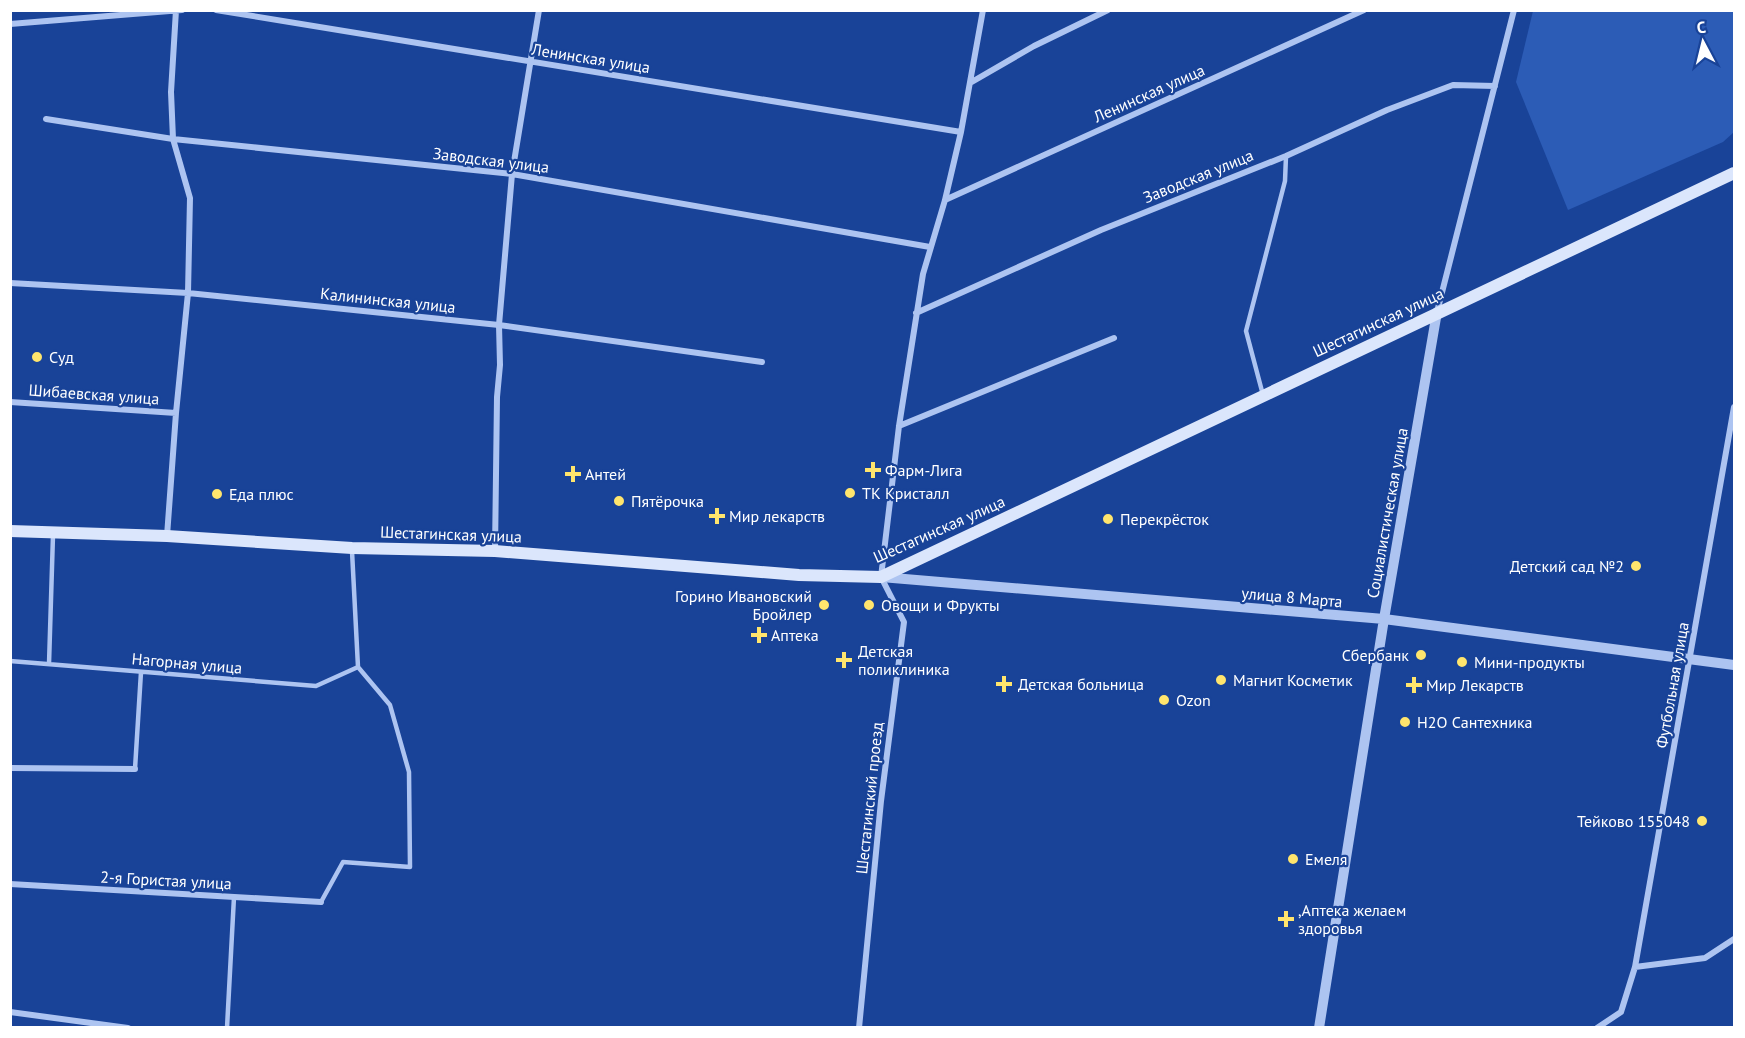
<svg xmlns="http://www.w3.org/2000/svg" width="1745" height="1038" viewBox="0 0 1745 1038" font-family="'PT Sans',sans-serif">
  <rect width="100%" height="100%" fill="#194398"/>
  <path fill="#2c5cb6" d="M1533,11H1734V132L1723,142L1568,210L1516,82Z"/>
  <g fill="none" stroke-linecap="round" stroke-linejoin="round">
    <path stroke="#adc4f1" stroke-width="4.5" d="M1263,395L1246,331L1285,181L1286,156
      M10,661L316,686L358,667
      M49,664L53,535
      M135,769L141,672
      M321,902L343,862L410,867L409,772L390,705L358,667L352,551
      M227,1028L234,897"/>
    <path stroke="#adc4f1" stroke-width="6" d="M216,10L961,132
      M10,24L182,10
      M970,83L1034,46L1108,10
      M46,119L173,139L512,174L930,247
      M945,200L1364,10
      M10,283L188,293L499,325L762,362
      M1437,312L1514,10
      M916,313L1101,230L1286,156L1387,110L1453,85L1495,86
      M10,402L176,413
      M899,426L1114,338
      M167,536L176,413L188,293L190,198L173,139L171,92L176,10
      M495,551L497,397L500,365L499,325L512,174L539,10
      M10,768L135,769
      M10,884L321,902
      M1635,967L1734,407
      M10,1012L128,1028
      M859,1028L881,801L904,622L881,577L899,426L923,274L945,200L961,132L983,10
      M1597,1028L1621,1012L1635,967L1705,958L1734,939"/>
    <path stroke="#adc4f1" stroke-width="10" d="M881,577L1384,619L1734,665
      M1319,1028L1384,619L1437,312"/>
    <path stroke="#dbe6fc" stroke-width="12" d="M10,531L167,536L352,548L495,551L799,575L881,577L1734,173"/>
  </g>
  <g fill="#ffe56d" stroke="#194398" stroke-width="2">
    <circle cx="37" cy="357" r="6"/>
    <path d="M870 461h6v6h6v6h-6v6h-6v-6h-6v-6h6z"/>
    <path d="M570 465h6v6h6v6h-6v6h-6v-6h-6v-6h6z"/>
    <circle cx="850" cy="493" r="6"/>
    <circle cx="217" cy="494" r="6"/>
    <circle cx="619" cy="501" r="6"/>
    <path d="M714 507h6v6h6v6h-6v6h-6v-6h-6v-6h6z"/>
    <circle cx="1108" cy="519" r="6"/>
    <circle cx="1636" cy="566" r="6"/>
    <circle cx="824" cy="605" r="6"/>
    <circle cx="869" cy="605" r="6"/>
    <path d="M756 626h6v6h6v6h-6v6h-6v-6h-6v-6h6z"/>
    <circle cx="1421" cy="655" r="6"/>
    <path d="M841 651h6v6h6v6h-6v6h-6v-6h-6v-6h6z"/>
    <circle cx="1462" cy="662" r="6"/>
    <circle cx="1221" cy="680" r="6"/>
    <path d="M1001 675h6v6h6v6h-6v6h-6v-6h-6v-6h6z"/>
    <path d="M1411 676h6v6h6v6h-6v6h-6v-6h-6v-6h6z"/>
    <circle cx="1164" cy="700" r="6"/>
    <circle cx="1405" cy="722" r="6"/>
    <circle cx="1702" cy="821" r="6"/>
    <circle cx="1293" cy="859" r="6"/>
    <path d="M1283 910h6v6h6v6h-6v6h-6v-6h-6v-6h6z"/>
  </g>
  <g text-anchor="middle" stroke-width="4.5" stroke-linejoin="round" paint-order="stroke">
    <g font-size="16" fill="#fff" stroke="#194398">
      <text transform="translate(591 58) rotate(9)" y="6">Ленинская улица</text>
      <text transform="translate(1149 93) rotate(-24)" y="6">Ленинская улица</text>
      <text transform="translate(491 160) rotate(7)" y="6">Заводская улица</text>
      <text transform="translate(1198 176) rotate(-22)" y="6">Заводская улица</text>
      <text transform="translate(388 300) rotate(6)" y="6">Калининская улица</text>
      <text transform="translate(1378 322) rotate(-25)" y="6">Шестагинская улица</text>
      <text transform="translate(94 394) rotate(4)" y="6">Шибаевская улица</text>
      <text transform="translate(1387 513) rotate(-80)" y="6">Социалистическая улица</text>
      <text transform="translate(939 529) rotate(-24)" y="6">Шестагинская улица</text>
      <text transform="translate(451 534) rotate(2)" y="6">Шестагинская улица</text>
      <text transform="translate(1292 597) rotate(5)" y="6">улица 8 Марта</text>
      <text transform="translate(187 663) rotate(5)" y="6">Нагорная улица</text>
      <text transform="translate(1672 685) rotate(-80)" y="6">Футбольная улица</text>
      <text transform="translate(869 798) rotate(-84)" y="6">Шестагинский проезд</text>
      <text transform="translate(166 880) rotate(3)" y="6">2-я Гористая улица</text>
    </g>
    <g font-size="16" fill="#fff" stroke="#194398" text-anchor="start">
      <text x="49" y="363">Суд</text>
      <text x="885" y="476">Фарм-Лига</text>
      <text x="585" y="480">Антей</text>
      <text x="862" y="499">ТК Кристалл</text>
      <text x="229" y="500">Еда плюс</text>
      <text x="631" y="507">Пятёрочка</text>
      <text x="729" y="522">Мир лекарств</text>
      <text x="1120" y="525">Перекрёсток</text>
      <text x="1624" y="572" text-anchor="end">Детский сад №2</text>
      <text x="812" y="602" text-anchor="end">Горино Ивановский<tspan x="812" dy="18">Бройлер</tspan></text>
      <text x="881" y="611">Овощи и Фрукты</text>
      <text x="771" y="641">Аптека</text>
      <text x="858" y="657">Детская<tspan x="858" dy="18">поликлиника</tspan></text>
      <text x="1409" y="661" text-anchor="end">Сбербанк</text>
      <text x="1474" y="668">Мини-продукты</text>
      <text x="1233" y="686">Магнит Косметик</text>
      <text x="1018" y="690">Детская больница</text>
      <text x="1426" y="691">Мир Лекарств</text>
      <text x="1176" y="706">Ozon</text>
      <text x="1417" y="728">H2O Сантехника</text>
      <text x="1690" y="827" text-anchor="end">Тейково 155048</text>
      <text x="1305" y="865">Емеля</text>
      <text x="1298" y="916">,Аптека желаем<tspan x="1298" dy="18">здоровья</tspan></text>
    </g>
  </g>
  <rect width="1745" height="1038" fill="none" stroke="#ffffff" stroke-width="24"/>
  <g transform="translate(1703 42) rotate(353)" stroke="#194398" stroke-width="4.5" paint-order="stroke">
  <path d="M0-4.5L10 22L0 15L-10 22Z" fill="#ffffff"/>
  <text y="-9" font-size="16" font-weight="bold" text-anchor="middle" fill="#ffffff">С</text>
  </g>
</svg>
